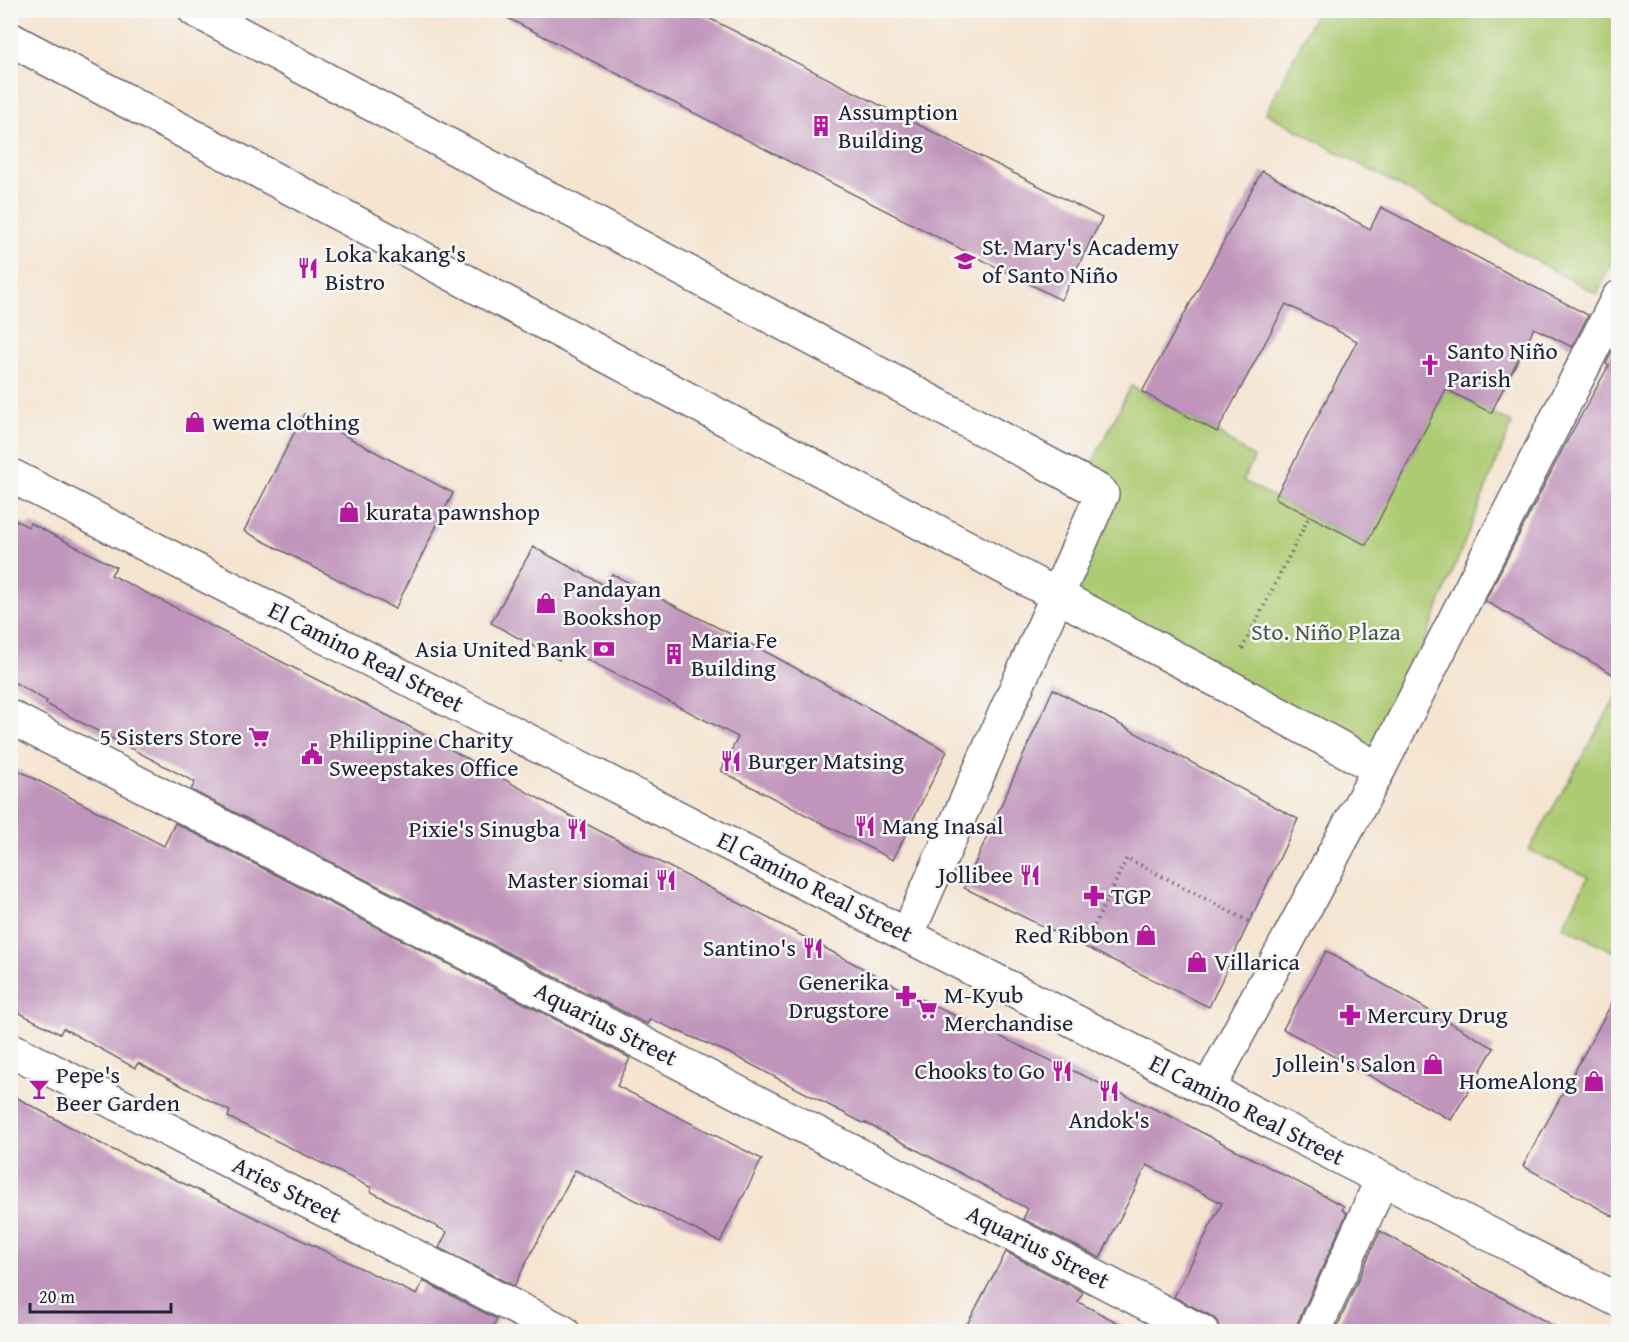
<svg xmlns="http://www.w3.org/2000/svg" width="1629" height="1342" viewBox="0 0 1629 1342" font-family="'Gentium Book Plus',serif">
  <rect width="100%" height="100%" fill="#f6f6f2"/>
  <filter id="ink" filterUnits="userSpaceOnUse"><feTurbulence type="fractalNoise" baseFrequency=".0167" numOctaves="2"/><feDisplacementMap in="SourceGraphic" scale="12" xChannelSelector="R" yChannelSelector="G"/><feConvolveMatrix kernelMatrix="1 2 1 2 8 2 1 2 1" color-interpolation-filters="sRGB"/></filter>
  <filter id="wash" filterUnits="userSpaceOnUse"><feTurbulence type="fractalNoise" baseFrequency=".008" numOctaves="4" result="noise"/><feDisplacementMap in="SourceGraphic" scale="24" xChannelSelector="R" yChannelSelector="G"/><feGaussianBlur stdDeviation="1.35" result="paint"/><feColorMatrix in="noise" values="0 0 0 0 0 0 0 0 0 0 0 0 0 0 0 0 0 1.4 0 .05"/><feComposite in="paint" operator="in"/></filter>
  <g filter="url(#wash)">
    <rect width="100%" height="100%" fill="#f5e4d0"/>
    <path fill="#adcb72" stroke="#687656" stroke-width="1.5" d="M1317,11H1618V247L1597,294L1266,113Z
      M1131,386L1217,432L1254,458L1243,481L1365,545L1446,389L1512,423L1375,766L1059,597L1110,493L1084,480Z
      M1618,694V954L1563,926L1588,877L1529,850Z"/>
    <g id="blocks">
      <path fill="#c094bb" d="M492,10H693L1102,218L1061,300Z
        M1262,171L1370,229L1381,207L1588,315L1572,347L1534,328L1491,413L1446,389L1366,545L1275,498L1357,341L1286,304L1217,432L1142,392Z
        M1618,338V677L1485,601L1566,443L1609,365L1606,364Z
        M304,414L453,493L395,609L244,531Z
        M10,517L28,527L30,523L116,567L111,575L412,728L563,812L791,930L926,1002L1172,1117L1344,1206L1342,1210L1347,1213L1297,1324L1296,1332H1221L1218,1322L1211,1316L1174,1297L1222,1203L1147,1165L1100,1258L1023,1219L1028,1209L864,1122L863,1123L729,1053L650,1019L647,1024L191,790L195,782L46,704L47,701L10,680Z
        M533,547L606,586L612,574L770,654L947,751L893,860L721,771L738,737L565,648L559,660L491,623Z
        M1053,689L1298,819L1209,1007L964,888Z
        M10,766L164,846L175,823L630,1058L617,1086L762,1159L720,1242L575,1170L514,1286L439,1248L447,1232L370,1191L372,1188L228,1117L230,1111L138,1063L135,1068L63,1028L60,1034L10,1008Z
        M1326,951L1494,1048L1451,1120L1283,1029Z
        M1618,992V1219L1523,1166Z
        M10,1094L105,1146L417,1295L423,1281L497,1319L491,1330L494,1332H10Z
        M1380,1231L1477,1284L1565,1332H1335Z
        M1006,1252L1083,1292L1078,1302L1136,1332H963Z"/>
    </g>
  </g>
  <g filter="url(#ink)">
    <use href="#blocks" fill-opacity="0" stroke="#6c666f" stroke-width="1.5"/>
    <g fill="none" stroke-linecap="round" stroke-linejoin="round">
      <defs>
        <path id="minor" d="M195,10L1097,490L1102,494L907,935
          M10,39L1224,684L1379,769
          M10,475L1618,1300
          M10,717L1202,1332
          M10,1049L563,1332
          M1208,1090L1379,769L1618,298
          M1314,1332L1382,1179"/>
      </defs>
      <use href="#minor" stroke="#6c666f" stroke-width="36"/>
      <path stroke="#6c666f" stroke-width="4" stroke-dasharray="1.5 4.5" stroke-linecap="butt" d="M1242,649L1310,515
        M1084,947L1127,858L1252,923"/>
      <use href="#minor" stroke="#fff" stroke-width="33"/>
    </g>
  </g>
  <defs>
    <symbol id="building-bare" viewBox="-9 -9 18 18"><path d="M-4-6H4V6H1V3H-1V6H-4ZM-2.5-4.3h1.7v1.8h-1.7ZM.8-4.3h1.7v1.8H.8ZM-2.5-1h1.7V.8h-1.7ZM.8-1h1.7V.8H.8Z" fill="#b5179e" stroke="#f6f6f2" stroke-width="2.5" paint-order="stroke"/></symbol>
    <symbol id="school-bare" viewBox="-9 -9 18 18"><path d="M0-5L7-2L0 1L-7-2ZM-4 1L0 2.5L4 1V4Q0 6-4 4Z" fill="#b5179e" stroke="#f6f6f2" stroke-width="2.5" paint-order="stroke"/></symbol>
    <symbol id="restaurant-bare" viewBox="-9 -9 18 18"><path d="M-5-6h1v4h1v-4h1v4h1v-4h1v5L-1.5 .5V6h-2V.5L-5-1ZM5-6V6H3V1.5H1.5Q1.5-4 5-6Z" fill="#b5179e" stroke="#f6f6f2" stroke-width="2.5" paint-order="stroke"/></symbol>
    <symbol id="church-bare" viewBox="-9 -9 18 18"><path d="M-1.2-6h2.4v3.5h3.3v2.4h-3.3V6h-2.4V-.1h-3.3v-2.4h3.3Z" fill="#b5179e" stroke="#f6f6f2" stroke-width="2.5" paint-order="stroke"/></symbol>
    <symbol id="shop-bare" viewBox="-9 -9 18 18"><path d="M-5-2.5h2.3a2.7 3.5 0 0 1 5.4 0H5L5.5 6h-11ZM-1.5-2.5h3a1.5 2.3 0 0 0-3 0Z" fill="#b5179e" stroke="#f6f6f2" stroke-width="2.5" paint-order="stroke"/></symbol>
    <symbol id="bank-bare" viewBox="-9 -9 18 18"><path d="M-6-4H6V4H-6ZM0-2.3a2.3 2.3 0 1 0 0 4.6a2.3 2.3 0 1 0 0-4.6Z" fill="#b5179e" stroke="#f6f6f2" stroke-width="2.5" paint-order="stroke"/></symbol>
    <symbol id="supermarket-bare" viewBox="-9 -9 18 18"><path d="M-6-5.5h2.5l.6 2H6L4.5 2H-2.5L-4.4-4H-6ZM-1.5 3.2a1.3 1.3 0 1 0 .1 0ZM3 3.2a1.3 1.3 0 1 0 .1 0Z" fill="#b5179e" stroke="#f6f6f2" stroke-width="2.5" paint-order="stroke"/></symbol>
    <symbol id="civic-bare" viewBox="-9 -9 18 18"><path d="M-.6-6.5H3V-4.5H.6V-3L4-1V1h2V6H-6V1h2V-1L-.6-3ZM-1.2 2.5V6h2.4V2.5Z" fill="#b5179e" stroke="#f6f6f2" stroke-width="2.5" paint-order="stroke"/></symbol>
    <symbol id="pharmacy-bare" viewBox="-9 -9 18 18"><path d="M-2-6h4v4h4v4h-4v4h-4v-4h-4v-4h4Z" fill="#b5179e" stroke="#f6f6f2" stroke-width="2.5" paint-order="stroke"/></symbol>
    <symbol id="bar-bare" viewBox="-9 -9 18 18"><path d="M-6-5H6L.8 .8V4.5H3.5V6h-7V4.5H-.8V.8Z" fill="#b5179e" stroke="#f6f6f2" stroke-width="2.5" paint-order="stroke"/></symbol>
  </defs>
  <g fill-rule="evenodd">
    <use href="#building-bare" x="806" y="111" width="30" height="30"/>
    <use href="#school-bare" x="950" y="246" width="30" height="30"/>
    <use href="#restaurant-bare" x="293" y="253" width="30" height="30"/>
    <use href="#church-bare" x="1415" y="350" width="30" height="30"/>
    <use href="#shop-bare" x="180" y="407" width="30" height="30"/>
    <use href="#shop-bare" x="334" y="497" width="30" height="30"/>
    <use href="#shop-bare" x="531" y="588" width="30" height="30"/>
    <use href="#bank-bare" x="589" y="634" width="30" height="30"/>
    <use href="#building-bare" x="659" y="639" width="30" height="30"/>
    <use href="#supermarket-bare" x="244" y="722" width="30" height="30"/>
    <use href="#civic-bare" x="297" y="739" width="30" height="30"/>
    <use href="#restaurant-bare" x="716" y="746" width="30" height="30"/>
    <use href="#restaurant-bare" x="850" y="811" width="30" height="30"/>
    <use href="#restaurant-bare" x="562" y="814" width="30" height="30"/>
    <use href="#restaurant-bare" x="1015" y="860" width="30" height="30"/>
    <use href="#restaurant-bare" x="651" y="865" width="30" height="30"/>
    <use href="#pharmacy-bare" x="1079" y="881" width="30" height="30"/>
    <use href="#shop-bare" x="1131" y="920" width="30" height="30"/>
    <use href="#restaurant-bare" x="798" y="933" width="30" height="30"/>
    <use href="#shop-bare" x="1182" y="947" width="30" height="30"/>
    <use href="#pharmacy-bare" x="891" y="981" width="30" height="30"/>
    <use href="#supermarket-bare" x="912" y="994" width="30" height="30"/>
    <use href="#pharmacy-bare" x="1335" y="1000" width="30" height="30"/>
    <use href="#shop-bare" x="1418" y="1049" width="30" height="30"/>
    <use href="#restaurant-bare" x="1047" y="1056" width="30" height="30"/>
    <use href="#shop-bare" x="1579" y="1066" width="30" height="30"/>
    <use href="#bar-bare" x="24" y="1074" width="30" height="30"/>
    <use href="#restaurant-bare" x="1094" y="1076" width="30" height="30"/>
  </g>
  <g text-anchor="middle" stroke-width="5" stroke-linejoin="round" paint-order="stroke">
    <g font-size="24" fill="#22223b" stroke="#f6f6f2" text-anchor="start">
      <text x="838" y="120">Assumption<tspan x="838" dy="28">Building</tspan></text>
      <text x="982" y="255">St. Mary's Academy<tspan x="982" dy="28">of Santo Niño</tspan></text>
      <text x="325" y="262">Loka kakang's<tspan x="325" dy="28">Bistro</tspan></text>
      <text x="1447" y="359">Santo Niño<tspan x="1447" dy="28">Parish</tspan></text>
      <text x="212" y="430">wema clothing</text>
      <text x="366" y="520">kurata pawnshop</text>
      <text x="563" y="597">Pandayan<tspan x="563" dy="28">Bookshop</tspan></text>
      <text x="691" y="648">Maria Fe<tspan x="691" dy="28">Building</tspan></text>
      <text x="587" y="657" text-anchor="end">Asia United Bank</text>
      <text x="242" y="745" text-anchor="end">5 Sisters Store</text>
      <text x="329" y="748">Philippine Charity<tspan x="329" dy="28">Sweepstakes Office</tspan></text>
      <text x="748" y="769">Burger Matsing</text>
      <text x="882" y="834">Mang Inasal</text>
      <text x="560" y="837" text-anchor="end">Pixie's Sinugba</text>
      <text x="1013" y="883" text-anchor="end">Jollibee</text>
      <text x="649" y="888" text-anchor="end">Master siomai</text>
      <text x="1111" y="904">TGP</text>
      <text x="1129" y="943" text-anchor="end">Red Ribbon</text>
      <text x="796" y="956" text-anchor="end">Santino's</text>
      <text x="1214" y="970">Villarica</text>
      <text x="889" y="990" text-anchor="end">Generika<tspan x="889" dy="28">Drugstore</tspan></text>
      <text x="944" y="1003">M-Kyub<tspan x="944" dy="28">Merchandise</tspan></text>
      <text x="1367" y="1023">Mercury Drug</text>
      <text x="1416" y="1072" text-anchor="end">Jollein's Salon</text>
      <text x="1045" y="1079" text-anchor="end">Chooks to Go</text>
      <text x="56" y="1083">Pepe's<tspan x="56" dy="28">Beer Garden</tspan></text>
      <text x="1577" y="1089" text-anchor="end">HomeAlong</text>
      <text x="1109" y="1128" text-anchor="middle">Andok's</text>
    </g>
    <g font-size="24" fill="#4c554c" stroke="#f6f6f2">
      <text x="1326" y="640">Sto. Niño Plaza</text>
    </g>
    <g font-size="24" fill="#22223b" stroke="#f6f6f2">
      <text transform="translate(366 657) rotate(27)" y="8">El Camino Real Street</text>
      <text transform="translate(815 887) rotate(27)" y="8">El Camino Real Street</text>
      <text transform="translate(606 1024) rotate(27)" y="8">Aquarius Street</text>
      <text transform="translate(1247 1110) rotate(27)" y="8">El Camino Real Street</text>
      <text transform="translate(287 1190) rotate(27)" y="8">Aries Street</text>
      <text transform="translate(1038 1247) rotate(27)" y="8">Aquarius Street</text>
    </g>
  </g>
  <rect width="1629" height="1342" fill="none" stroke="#f6f6f2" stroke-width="36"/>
  <path d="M30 1303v9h141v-9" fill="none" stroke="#22223b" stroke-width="3"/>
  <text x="39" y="1303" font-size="18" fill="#22223b" stroke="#f6f6f2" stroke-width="4.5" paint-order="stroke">20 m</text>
</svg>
